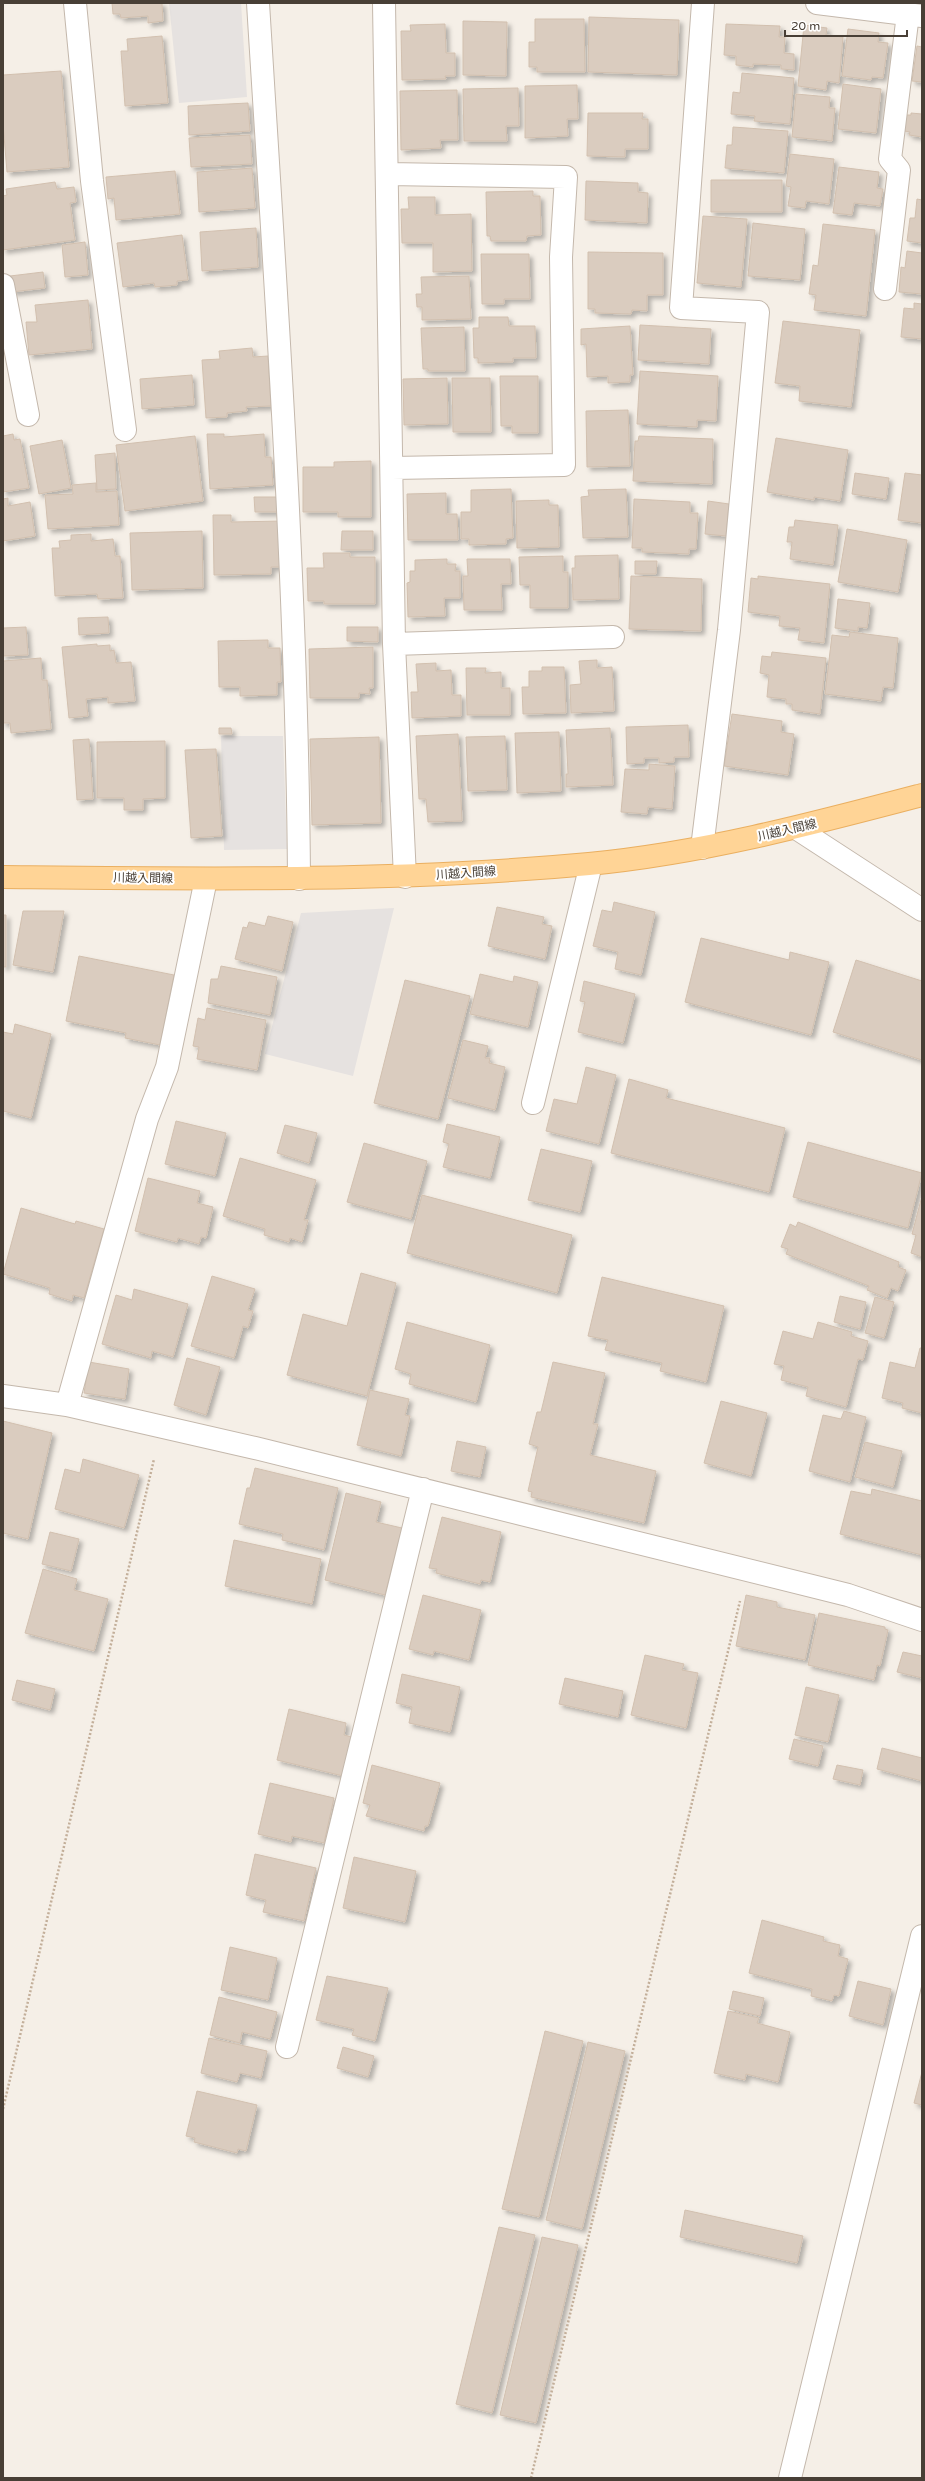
<svg xmlns="http://www.w3.org/2000/svg" width="925" height="2481" viewBox="0 0 925 2481" font-family="'Varela Round','Noto Sans JP',sans-serif">
  <defs>
    <filter id="shadow"><feDropShadow dx="3.5" dy="3.5" stdDeviation="2" flood-color="#0004"/></filter>
  </defs>
  <rect width="100%" height="100%" fill="#f5efe7"/>
  <path fill="#e6e2e0" d="M169,3H241L247,97L179,103Z
    M221,736H283L287,849L224,850Z
    M394,908L353,1076L265,1054L301,913Z"/>
  <path fill="#daccbf" stroke="#d2c0af" filter="url(#shadow)" d="M112,3H162L163,21L148,23V16L121,18L120,14H113Z
    M589,17L679,20L677,75L588,72Z
    M535,19H584L585,72H537V67H529V42H535Z
    M463,21L507,22L506,76L463,75Z
    M445,24L446,53H455V76H445L446,79L402,80L401,31H411L410,25Z
    M726,24L780,26L779,37H785L784,53L794,54V70L781,69V65L753,64V67L736,65V56L724,55Z
    M804,25L827,28L826,35L843,37L839,83L827,81L826,90L798,86Z
    M848,29L879,33L878,42L888,43L883,78L872,77L871,80L842,76Z
    M162,36L168,103L125,106L121,51H128L127,39Z
    M917,46L922,47V82L912,81Z
    M61,71L69,167L7,172L3,124V75Z
    M742,73L794,78L790,124L754,121L755,116L731,114L733,92L740,93Z
    M843,84L881,89L876,133L838,129Z
    M577,85L578,119H567L568,136L525,138V86Z
    M518,88L519,126H506L507,141H464L463,89Z
    M457,90L458,140H440L441,148L401,150L400,91Z
    M796,94L830,97L829,108H835L832,141L792,137Z
    M248,103L250,131L189,135L188,106Z
    M588,113H643L642,119H648V149H625V157L587,156Z
    M911,113L922,114V137L909,135L910,132L904,131L906,115H911Z
    M733,127L788,131L784,173L725,168L727,145H732Z
    M250,135L252,164L191,167L189,138Z
    M790,154L834,159L829,204L806,201L805,208L788,206L791,187L786,186Z
    M839,167L879,172L877,188L883,189L880,206L854,203L852,215L833,213Z
    M252,168L255,208L199,212L197,172Z
    M175,171L180,214L116,220L114,198L108,199L106,177Z
    M711,180H782V212H711Z
    M586,181L638,183V192L648,193L647,223L585,220Z
    M55,182L57,189L74,187L76,202L70,203L75,240L3,250V196L7,195L6,189Z
    M533,191V196H540L541,235L527,236L526,241H491L490,236H487L486,192Z
    M408,197H435V215L471,214L472,271L433,272V243H402L401,209H409Z
    M917,199L922,200V243L907,241L910,218H915Z
    M703,216L747,219L741,287L697,283Z
    M753,223L805,229L800,280L748,276Z
    M823,224L875,230L866,316L814,310L816,295L809,294L813,265L818,266Z
    M256,228L258,267L202,271L200,232Z
    M182,235L188,280L177,281V285L155,287L154,283L123,287L117,243Z
    M85,242L88,275L65,277L62,245Z
    M907,251L922,253V294L899,292L901,267L905,268Z
    M588,252L663,253V295H647V311L632,310L631,314L595,313V309H588Z
    M481,254H529L530,299H504V304H482Z
    M43,272L45,288L12,292L10,276Z
    M469,276L471,319L422,320V307H417L416,294H422L421,277Z
    M88,300L92,349L29,355L26,322H37L35,305Z
    M914,303L922,304V339L901,337L904,308L914,309Z
    M479,317H508L509,326H535L536,358H513V362L478,363V358H474L473,328H479Z
    M783,321L860,330L851,407L799,401L800,386L775,383Z
    M640,325L711,329L709,364L638,360Z
    M630,326L633,375H630V382L608,383V376L587,377L586,344L581,345V329Z
    M464,327L465,371H428V369H423L421,328Z
    M252,348L253,357L268,356L271,406L246,407L247,411L227,413V417L206,418L202,360L220,359L219,351Z
    M640,371L718,376L716,421L697,420V427L637,424Z
    M192,375L194,405L142,409L140,379Z
    M500,376H538V433H512V426H501Z
    M447,378L448,424L404,425L403,379Z
    M452,378H490L491,432H453Z
    M628,410L630,466L587,467L586,411Z
    M13,434L14,440L20,439L29,488L3,492V436Z
    M207,434H224V437L264,434L265,457H271L273,485L210,489Z
    M195,436L203,501L125,511L116,445Z
    M639,436L713,439L712,484L633,481L635,441H638Z
    M776,438L848,450L840,501L814,497V500L767,492Z
    M62,440L71,488L39,494L30,446Z
    M115,453L116,489L97,490L95,455Z
    M371,461V517H338V512H303V467H334V462Z
    M855,473L889,478L886,499L852,494Z
    M905,473L922,475V523L898,520Z
    M96,483V492L117,491L119,525L48,529L45,495L73,494L72,485Z
    M511,489L513,538L506,539V544L469,545V539H461V512H471V490Z
    M626,489L628,537L583,538L581,497L589,496L588,490Z
    M446,493V514H457L458,540H408L407,494Z
    M254,497H283V512H255Z
    M8,498V506L30,502L35,536L3,541V499Z
    M634,499L690,502V513H698L696,549H689V554L642,552V548H632Z
    M549,500V505H558L559,547L517,548L516,501Z
    M708,501L729,504L726,536L705,534Z
    M213,515H231V522L282,521L283,567H271V574L214,575Z
    M795,520L838,525L833,565L790,559L792,542H787L789,527H794Z
    M847,529L907,540L898,592L838,582Z
    M202,531L203,588L132,590L130,533Z
    M342,531H373V550H341Z
    M91,534V541L113,539L115,556H120L123,598L98,599L97,594L55,596L52,548H60L59,541L71,540V535Z
    M323,553H350V557H375V604H324V601H308L307,568H324Z
    M618,555L619,599L573,600L572,568H575V556Z
    M563,556V572H568V608H530V585H520L519,557Z
    M447,559V564H456L455,571H460V598H444L445,616L408,617L407,583L410,582V571H415V560Z
    M467,559H510L511,584H501L502,610H464L463,576H468Z
    M635,561H657L656,574H635Z
    M631,576L702,579L701,631L629,629Z
    M758,576L830,584L824,643L798,640L800,628L779,626L780,616L748,612L751,578L758,579Z
    M838,599L870,603L867,628L858,627V631L835,628Z
    M108,617L109,633L79,635L78,618Z
    M26,627L28,655L3,656V628Z
    M347,627H378V642L347,641Z
    M850,632L898,638L893,688L883,687L881,701L825,694L832,635L849,637Z
    M268,640V648H280L281,682H277V695L240,696V687H219L218,641Z
    M97,644V646L110,645V651L114,650L116,663L131,662L135,701L108,703V697L86,699L88,716L69,718L62,647Z
    M373,647V688H369L370,694L359,693V698H310L309,649Z
    M772,652L826,658L820,714L792,710V704H786V699L767,697L769,675L760,673L762,656L771,657Z
    M41,658L42,680H47L51,729L11,733L10,723H3V661Z
    M597,660V668L612,667L614,711L571,713L570,685L581,684L579,661Z
    M436,663V671L451,670L452,695H461V716L412,718L411,692H418L416,664Z
    M542,667H564L566,713L523,714L522,687H529V671H542Z
    M466,668H486L485,673L501,672V688H510V715H467Z
    M732,714L782,721L781,732L794,734L788,775L724,766Z
    M688,725L689,757H674V762L659,763V758H644V763L627,764L626,727Z
    M219,728H231L232,734H219Z
    M610,728L613,785L566,787V774H568L566,730Z
    M559,732L561,791L517,793L515,733Z
    M458,734L462,821L428,822L426,799H419L416,736Z
    M505,736L507,790L468,791L466,737Z
    M379,737L381,823L312,825L310,739Z
    M89,739L93,799L77,800L73,740Z
    M165,741V798L143,799V810H124V798H97V742Z
    M216,749L222,836L191,838L185,750Z
    M649,764L675,766L672,809L648,807L647,814L621,812L625,769L649,770Z
    M614,902L655,912L641,975L615,969L618,952L593,946L602,910L612,912Z
    M497,907L544,917L542,924L552,926L545,959L488,946Z
    M23,911H64L53,972L13,965Z
    M3,915H6V967H3Z
    M268,916L293,922L282,971L235,959L243,927L247,928L249,922L265,926Z
    M701,938L789,960L790,952L829,962L811,1035L685,1002Z
    M79,956L174,975L160,1045L125,1038L126,1033L66,1021Z
    M856,960L922,981V1060L833,1032Z
    M221,966L277,977L270,1015L208,1003L211,979H218Z
    M480,974L513,982L514,976L538,982L528,1027L470,1014Z
    M405,980L470,996L438,1119L374,1103Z
    M584,981L635,994L623,1043L578,1032L585,1002L580,1001Z
    M207,1008L266,1020L257,1070L197,1059L199,1047L193,1046L198,1018L205,1020Z
    M15,1024L51,1034L31,1118L3,1111V1032L13,1034Z
    M463,1040L488,1046L485,1058H490L489,1063L505,1067L495,1110L448,1098Z
    M586,1067L616,1075L599,1144L546,1131L554,1099L577,1104Z
    M629,1079L668,1090L666,1098L785,1128L769,1192L611,1153Z
    M176,1121L226,1133L215,1176L165,1164Z
    M447,1124L500,1137L490,1178L443,1167L449,1144L443,1142Z
    M285,1125L317,1133L309,1163L277,1153Z
    M808,1142L922,1173L908,1228L793,1197Z
    M364,1143L427,1161L411,1219L347,1202Z
    M541,1149L592,1161L580,1212L528,1200Z
    M240,1158L316,1180L304,1220H308L302,1242L290,1238L289,1242L264,1235L265,1229L223,1216Z
    M148,1178L200,1191L197,1203L213,1207L206,1238L201,1237L199,1244L178,1238L177,1242L135,1231Z
    M422,1195L572,1235L557,1293L407,1253Z
    M922,1196V1257L911,1253L916,1235L912,1234Z
    M21,1208L75,1224L76,1221L104,1229L84,1298L73,1295L72,1301L49,1294L50,1288L3,1274Z
    M798,1222L899,1262L898,1267L906,1270L898,1291L891,1288L887,1298L867,1290L869,1286L786,1254L788,1249L781,1247L790,1224L796,1227Z
    M361,1273L396,1283L367,1396L287,1375L303,1314L347,1326Z
    M212,1276L255,1289L248,1310L253,1311L248,1328L243,1326L234,1358L191,1346Z
    M602,1277L724,1306L706,1382L660,1371L662,1363L605,1350L608,1340L588,1336Z
    M134,1289L188,1304L173,1357L152,1351L151,1358L102,1344L116,1295L132,1300Z
    M840,1296L866,1302L860,1329L834,1322Z
    M875,1297L894,1302L884,1338L865,1333Z
    M407,1322L490,1345L476,1402L409,1384L411,1374L395,1369Z
    M818,1322L852,1332L851,1336L868,1341L863,1360L858,1359L846,1407L806,1396L808,1387L781,1380L784,1366L774,1364L783,1331L813,1339Z
    M920,1348H922V1413L902,1408L903,1403L882,1398L890,1362L915,1368Z
    M187,1358L220,1367L206,1415L174,1405Z
    M89,1362L129,1369L125,1399L84,1393Z
    M553,1362L605,1373L593,1424H598L590,1455L656,1471L644,1523L531,1497L532,1492L528,1491L538,1447L529,1444L537,1412H541Z
    M370,1390L409,1399L405,1415L410,1416L401,1456L357,1445Z
    M721,1401L767,1413L751,1476L704,1463Z
    M844,1411L866,1417L850,1482L809,1471L823,1415L841,1419Z
    M3,1421L52,1433L28,1539L3,1533Z
    M457,1441L486,1447L480,1477L451,1471Z
    M865,1442L902,1451L893,1487L855,1477Z
    M83,1459L139,1475L124,1528L55,1509L65,1469L80,1473Z
    M255,1468L338,1488L324,1550L282,1540L283,1534L239,1524L247,1488H250Z
    M872,1489L922,1501V1555L840,1534L851,1491L871,1495Z
    M346,1493L381,1502L376,1522L402,1528L385,1595L325,1580Z
    M442,1517L501,1532L490,1582L481,1580L480,1584L436,1573L437,1569L429,1568Z
    M50,1532L79,1539L71,1571L42,1564Z
    M234,1540L321,1559L312,1604L225,1586Z
    M43,1569L77,1579L74,1590L108,1599L94,1651L25,1633Z
    M423,1595L481,1610L469,1660L434,1651L433,1655L409,1649Z
    M746,1595L777,1602V1607L815,1615L805,1660L736,1646Z
    M819,1613L885,1627V1629L888,1630L880,1666L877,1665L874,1680L808,1665Z
    M903,1652L922,1656V1678L897,1672Z
    M645,1655L684,1664L682,1670L698,1673L686,1728L631,1715Z
    M402,1674L460,1687L450,1732L409,1723L412,1707L396,1703Z
    M565,1678L623,1691L618,1717L559,1704Z
    M17,1680L55,1689L50,1710L12,1700Z
    M806,1687L839,1695L828,1742L795,1735Z
    M289,1709L346,1723L344,1735L352,1737L343,1776L277,1760Z
    M794,1739L823,1746L818,1766L789,1759Z
    M882,1748L922,1758V1781L877,1769Z
    M372,1765L440,1783L428,1826H425L424,1831L366,1816L370,1805L363,1803Z
    M837,1765L863,1770L860,1785L833,1779Z
    M270,1783L334,1798L324,1843L292,1836L291,1842L258,1834Z
    M255,1854L316,1868L304,1921L263,1912L266,1900L246,1895Z
    M354,1857L416,1871L405,1922L343,1908Z
    M762,1920L824,1937L823,1941L840,1945L838,1956L848,1959L839,1996L834,1995L832,2001L811,1996L812,1989L749,1973Z
    M230,1947L277,1958L268,2000L221,1990Z
    M327,1976L388,1988L375,2041L352,2035L354,2029L316,2020Z
    M858,1981L891,1989L883,2025L849,2016Z
    M733,1991L764,1998L760,2016L729,2009Z
    M219,1997L277,2012L270,2039L242,2032L240,2043L210,2035Z
    M728,2011L759,2018L757,2023L790,2032L778,2082L746,2074L745,2080L714,2073Z
    M545,2031L583,2041L539,2217L502,2209Z
    M209,2038L267,2051L261,2078L240,2073L237,2082L201,2073Z
    M588,2042L625,2051L582,2229L546,2220Z
    M343,2047L374,2056L368,2077L337,2068Z
    M922,2072V2105L914,2103Z
    M197,2091L257,2105L246,2151L238,2149L237,2153L194,2142L195,2138L186,2136Z
    M685,2210L803,2236L797,2263L680,2237Z
    M499,2227L535,2235L492,2413L456,2404Z
    M542,2237L578,2245L536,2423L500,2415Z"/>
  <g fill="none" stroke-linecap="round" stroke-linejoin="round">
    <defs>
      <path id="minor" d="M75,3L92,181L125,430
        M258,3C276,295 297,586 299,879
        M384,3L394,644L405,877
        M817,3L922,16
        M388,174L566,177L561,257L564,465L392,468
        M3,285L28,415
        M885,289L899,170L890,159L908,14
        M394,644L613,637
        M796,828L922,910
        M702,848L729,630L758,312L681,308L703,3
        M533,1103L591,864
        M3,1396L67,1405L255,1448L848,1595L922,1620
        M67,1405L147,1119L167,1067L206,879
        M287,2047L423,1489
        M790,2478L922,1936"/>
      <path id="major" d="M3,877C199,879 394,882 589,864C703,853 812,824 922,795"/>
    </defs>
    <use href="#minor" stroke="#c4b8ac" stroke-width="24"/>
    <use href="#major" stroke="#eaaf60" stroke-width="24"/>
    <path stroke="#c3af9a" stroke-width="2.5" stroke-dasharray="2 2" stroke-linecap="butt" d="M3,2109L154,1459
      M531,2478L740,1601"/>
    <use href="#minor" stroke="#fff" stroke-width="22"/>
    <use href="#major" stroke="#ffd496" stroke-width="22"/>
  </g>
  <g text-anchor="middle" stroke-width="4" stroke-linejoin="round" paint-order="stroke">
    <g font-size="12" fill="#483f36" stroke="#fff">
      <text transform="translate(787 830) rotate(-13)" y="4">川越入間線</text>
      <text transform="translate(466 873) rotate(-4)" y="4">川越入間線</text>
      <text transform="translate(143 878) rotate(1)" y="4">川越入間線</text>
    </g>
  </g>
  <rect width="925" height="2481" fill="none" stroke="#483f36" stroke-width="8"/>
  <path d="M785 30v6h122v-6" fill="none" stroke="#483f36" stroke-width="2"/>
  <text x="791" y="30" font-size="12" fill="#483f36" stroke="#ffffff" stroke-width="3" paint-order="stroke">20 m</text>
</svg>
